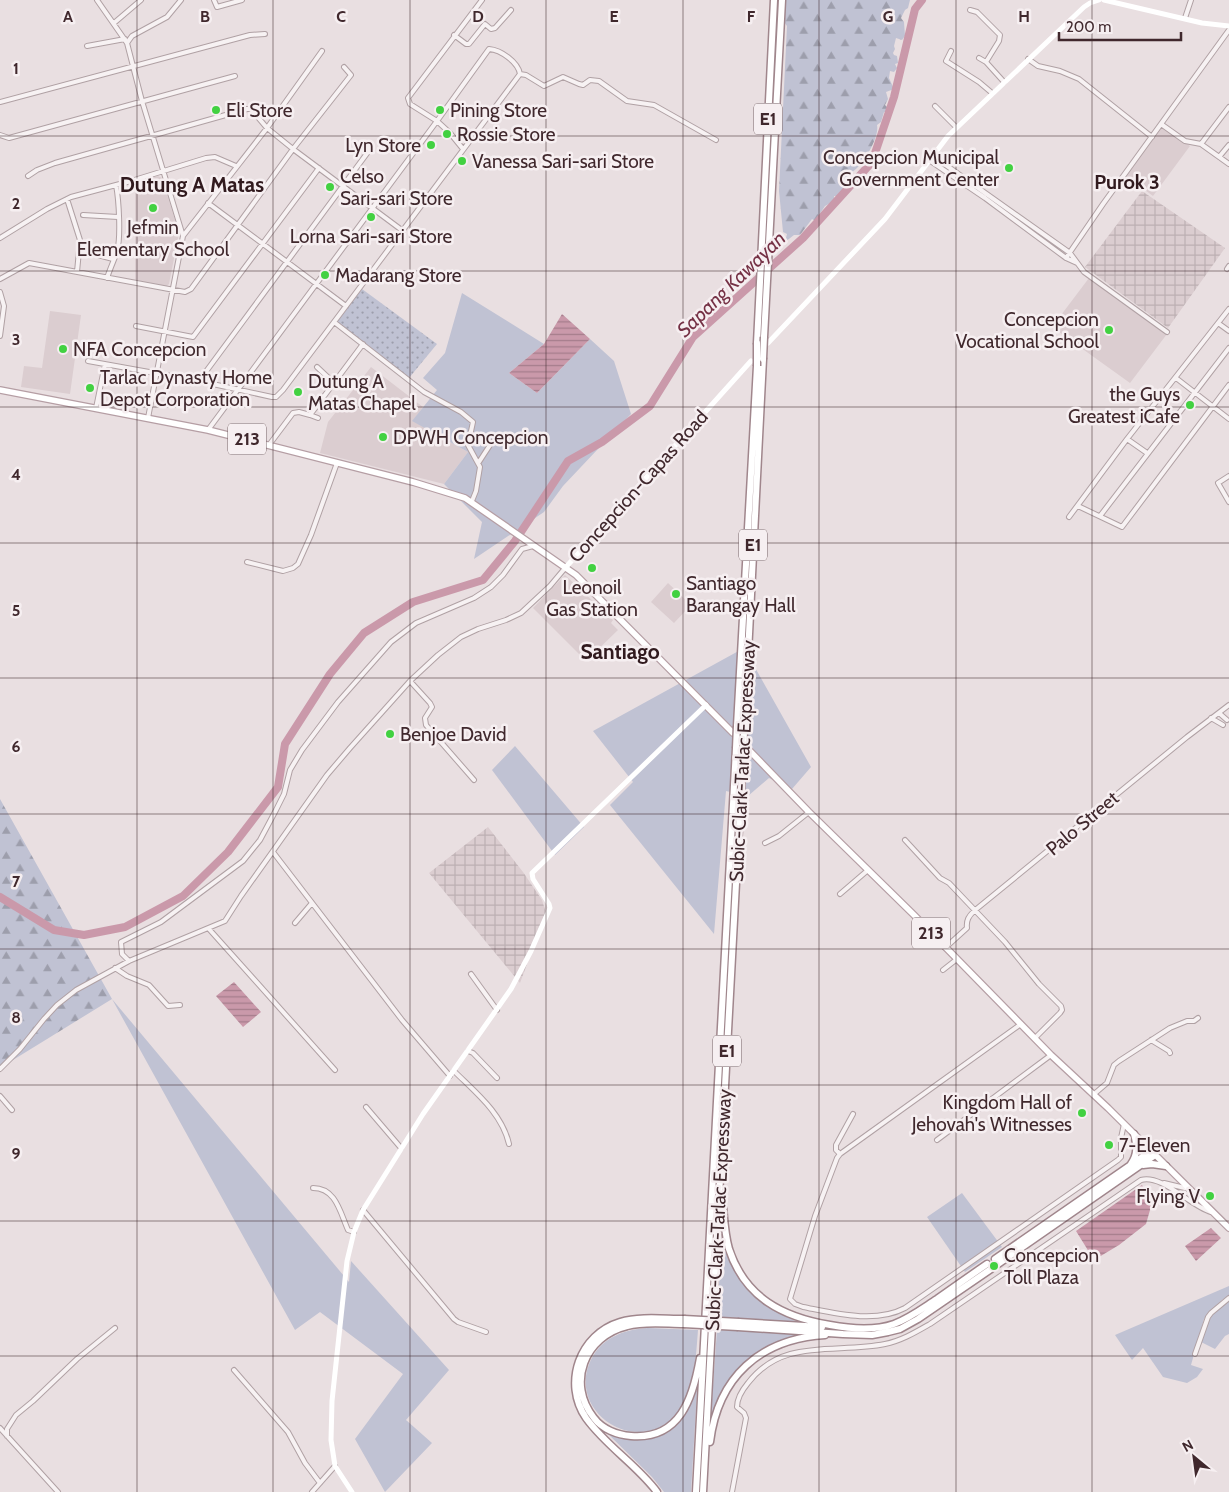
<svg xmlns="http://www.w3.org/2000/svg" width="1229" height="1492" viewBox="0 0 1229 1492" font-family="Cabin,sans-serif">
  <defs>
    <pattern id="industrial-grid" width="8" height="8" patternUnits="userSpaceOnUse" patternTransform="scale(1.25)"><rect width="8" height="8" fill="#dbcdd0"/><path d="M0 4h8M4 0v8" fill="none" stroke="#bdb0b3"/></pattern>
    <pattern id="forest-firs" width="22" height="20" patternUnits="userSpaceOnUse" patternTransform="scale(1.25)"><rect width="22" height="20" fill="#c0c2d3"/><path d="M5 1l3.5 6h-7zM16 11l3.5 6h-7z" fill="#9d9eac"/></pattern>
    <pattern id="park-dots" width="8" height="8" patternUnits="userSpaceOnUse" patternTransform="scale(1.25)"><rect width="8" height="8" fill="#c0c2d3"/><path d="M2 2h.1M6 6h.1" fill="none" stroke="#9d9eac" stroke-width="1.8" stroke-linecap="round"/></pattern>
    <pattern id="water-rules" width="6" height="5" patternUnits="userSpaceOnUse" patternTransform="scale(1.25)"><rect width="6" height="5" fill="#ca99aa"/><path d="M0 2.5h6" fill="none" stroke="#a57d8b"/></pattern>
  </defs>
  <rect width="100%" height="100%" fill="#e9dfe1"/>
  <path fill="#dbcdd0" d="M1162,126L1190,146L1153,196L1126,176Z
    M158,176L162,178L179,233L169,284L167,286L135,280V183Z
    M1089,278L1167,334L1130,383L1052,327Z
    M50,311L81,315L70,394L21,387L24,366L42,368Z
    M371,367L423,407L413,421L468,452L444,484L320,453L328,422Z
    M565,575L613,620L611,623L618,630L586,661L533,608Z
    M668,583L691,605L674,623L651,602Z"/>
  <path fill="url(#industrial-grid)" d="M1142,191L1225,248L1168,328L1085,267Z
    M488,827L523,872L542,900L546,913L520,983L429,873Z"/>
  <path fill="#c0c2d3" d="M462,293L544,344L509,373L537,393L590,339L614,361L631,414L563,486L544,512L474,559L482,522L444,484L468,452L412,421L437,390L423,378L445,353Z
    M744,648L811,767L792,789L769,778L748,796L726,791L714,934L610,805L633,782L593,731Z
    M515,746L584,827L555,855L492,770Z
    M112,999L349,1282L351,1261L449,1370L406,1420L432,1443L385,1492L355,1439L403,1374L320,1312L295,1330Z
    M962,1193L1002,1247L965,1272L927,1217Z
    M722,1234H723L750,1289L768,1307L799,1323L717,1318Z
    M1229,1286V1296L1222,1300L1204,1319L1191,1365L1203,1369L1197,1377L1187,1383L1163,1377L1143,1348L1132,1360L1115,1335Z
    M1229,1301V1334L1225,1336L1215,1349L1201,1342L1211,1316Z
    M648,1328L698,1330C696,1356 695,1384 681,1407C647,1464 560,1414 593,1356C605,1336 627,1329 648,1328Z
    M717,1330L798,1333V1336C754,1348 728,1372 713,1415L711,1414Z
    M696,1391H697L691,1492H664L652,1477L606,1432C649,1451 681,1434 696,1391Z"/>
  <path fill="url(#forest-firs)" d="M786,0H910L908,8L905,10L901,18L904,22L905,36L902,40L896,38L894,46L895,49L893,53L894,55L897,56L898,63L895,64L897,68L894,72L890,71L889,78L894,89L886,92L888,99L885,105L888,108L887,112H884L881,122L877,125C880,138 860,171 847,175L849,180C846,186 842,191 838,196H834V201L825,206L815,221L812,219L800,235H794L785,242L787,234L783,232L779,191L787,26L784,22Z
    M0,799L112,999L0,1068Z"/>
  <path fill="url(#park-dots)" d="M362,289L437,344L409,378L337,322Z"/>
  <path fill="url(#water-rules)" d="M562,314L590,339L537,393L509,373L544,344Z
    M234,982L261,1012L243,1027L216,996Z
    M1142,1185L1152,1203L1146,1224L1119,1245L1094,1260L1076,1231Z
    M1211,1228L1221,1238L1196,1261L1185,1246Z"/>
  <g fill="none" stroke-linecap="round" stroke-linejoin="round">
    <path stroke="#ca99aa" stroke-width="8" d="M0,897L54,930L84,935L125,927L183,896L228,852L278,787L285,744L330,674L364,633L413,602L483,580L515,541L568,461L602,442L650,406L693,337L803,238L872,162L894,97L915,9L922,0"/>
    <defs>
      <path id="street" d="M97,0L127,43
        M181,0L167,17L132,36L127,43L142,101L183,236
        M214,0L217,7L242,0
        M970,10L977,12L1000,35L999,41L986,62L1004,82
        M1185,18L1191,0
        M114,23L141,0
        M454,35L466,44H469L485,24L491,29L495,28L511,10
        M87,46L125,39
        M951,51L946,61L979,82L992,93
        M979,58L986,62
        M1028,59L1038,66L1060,71L1079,79L1152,137
        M520,74L526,75L544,86L563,77L579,84L583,85L590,80L599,81L627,101L654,105L716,140
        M0,102L250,35L265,34
        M935,106L956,127
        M1161,124L1185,141L1201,144L1229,164
        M0,135L9,138L235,76
        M1201,144L1229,107
        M463,149L450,133L437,121L489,49C501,50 518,62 520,74
        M933,156L1070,253L1084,272L1167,332
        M1219,157L1229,145
        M929,160L985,198L1066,258L1077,263
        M28,176L37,170L55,163L247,109H251L267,128L293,149L403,231
        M67,199L80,240L77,272
        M208,203L346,306
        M83,215L118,217
        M0,238L47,209L71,197L131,181L206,158L215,157L236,166
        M94,254L113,259
        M1066,258L1103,204L1229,30
        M1227,269L1229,266
        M107,278C110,269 114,260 117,252C121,237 119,201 116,185
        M0,279L29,263L185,292L191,289L293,149L351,75L344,67
        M0,292L4,306L0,336
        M334,322L424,392L461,412L473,422L468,445L480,467L476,491L472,501
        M1218,323L1229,331
        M136,326L193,337L319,168
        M88,361L199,381L272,397H276L283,390L520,74
        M317,367L334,383
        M1176,378L1229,419
        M199,381L368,152
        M96,408L105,364
        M310,415L318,418
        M148,418L183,236L267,128L322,51
        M208,430L437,121L410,104L408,98L482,0
        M1127,439L1147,453
        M269,445L293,413L299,412L310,415L363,344
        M479,462L492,442
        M1229,476L1218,483L1229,502
        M1078,506L1122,527L1229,385
        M1100,516L1229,348
        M1069,517L1127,439L1229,309
        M247,562L283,571L293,568L298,564L311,535L337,463
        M410,681L430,703L432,707L425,718L426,725L474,780
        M1219,713L1227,720
        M1211,718L1223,725
        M905,840L940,878L949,883L1005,942L1039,984L1061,1006L1062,1010L1060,1013L1035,1038
        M765,843L779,836L809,812
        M273,852L402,1020L450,1076
        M840,894L868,870
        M295,923L312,903
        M209,929L335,1070
        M945,948L967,928C966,920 969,916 974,911L1187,737L1229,705
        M129,961L122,954L121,942L161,922L243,861L260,840L276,810L284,794L290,770L302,750L338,702L391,642L416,623L474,598L491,587L503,575L522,549L533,546
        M115,968L127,976L149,985L168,1006L180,1005
        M943,970L957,959
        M471,974L497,1010
        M1151,1040L1169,1051L1170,1053
        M468,1051L473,1053L497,1078
        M0,1069L20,1049L44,1019L57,1005L76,990L129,961L225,921L241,896L327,775L350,748L410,681L438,655L461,637L478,629L506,620L521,613L550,586L566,567
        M454,1071C475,1092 502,1113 509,1144
        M1093,1095L1107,1083L1114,1065L1119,1061L1170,1028L1187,1021H1194L1198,1018
        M0,1096L12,1110
        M366,1107L401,1148
        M853,1114L836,1145V1150L840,1154L1021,1024
        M937,1140L1051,1055
        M840,1154L837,1158L815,1216L790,1299L795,1304L803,1307C834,1313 875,1324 905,1308L1118,1160L1121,1157V1138L1124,1124
        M1164,1183L1189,1189
        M313,1188C336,1188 340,1212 348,1230L354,1232
        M363,1210L454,1319L458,1322L486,1332
        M1195,1354L1208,1317L1211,1313L1229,1298
        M234,1370L288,1432L305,1463L320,1483
        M0,1428L58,1492
        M7,1436V1429L16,1415L33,1401L77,1359L115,1328
        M312,1492L335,1466
        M732,1492L746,1418L744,1413L737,1407C737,1398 743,1389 748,1383C783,1337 836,1354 885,1344C901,1341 916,1332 930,1324L1141,1180C1162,1174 1190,1206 1211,1212"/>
      <path id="primary" d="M0,390L208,430L413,482L465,498L576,575L733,733
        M747,748L809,812L914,915L1051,1055L1108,1108L1229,1228"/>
      <path id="highway" d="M764,337L782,0
        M757,343L774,0
        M737,726L757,366
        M744,732L763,359
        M1131,1164C1138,1154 1137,1145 1134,1134
        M1143,1165L1152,1164L1166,1166
        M722,1196C724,1213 724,1232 729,1249C745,1298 783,1317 830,1325C851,1329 874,1331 894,1324C910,1318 923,1308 937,1299C954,1287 971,1275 987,1264
        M995,1259L1151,1151
        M998,1264L1155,1155
        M739,1322L822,1327
        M684,1324C666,1324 645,1321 627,1326C585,1336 566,1383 594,1418C602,1429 617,1435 631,1436C680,1440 693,1398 700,1358
        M738,1327L843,1334L872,1335L888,1332L900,1329L918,1319L991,1269
        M710,1442C718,1377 760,1339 825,1335
        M657,1492C637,1465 606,1446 586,1418C562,1383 580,1334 620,1322C640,1316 664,1319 684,1319
        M696,1492L736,748
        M703,1492L743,754"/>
    </defs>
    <use href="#street" stroke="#b0a1a4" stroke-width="6"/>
    <use href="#primary" stroke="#b59ea4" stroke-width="8"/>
    <use href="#highway" stroke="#a0868c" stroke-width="9"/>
    <use href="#street" stroke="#f7f2f3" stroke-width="4"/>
    <path stroke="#fff" stroke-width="5" d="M1104,0L1202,23L1229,26
      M768,343L885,219L948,136L1084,7L1090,3L1099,0
      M566,567L751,361
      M352,1492L335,1466L331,1440L332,1401L347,1261L354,1232L363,1210L423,1114L511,989L531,951L550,908L549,904L533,879L532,873L706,705"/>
    <use href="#primary" stroke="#fff" stroke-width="5.5"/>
    <use href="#highway" stroke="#fff" stroke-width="6"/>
    <defs>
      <path id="highway-bridge" d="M763,359L764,337
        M757,366V343
        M736,748L737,726
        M743,754L744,732
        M684,1319L739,1322
        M684,1324L738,1327"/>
    </defs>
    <use href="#highway-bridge" stroke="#a0868c" stroke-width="9" stroke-linecap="butt"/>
    <use href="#highway-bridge" stroke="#fff" stroke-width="6"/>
  </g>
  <path fill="none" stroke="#40282d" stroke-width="1" stroke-opacity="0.55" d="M137,0V1492M273,0V1492M410,0V1492M546,0V1492M683,0V1492M819,0V1492M956,0V1492M1092,0V1492M0,136H1229M0,271H1229M0,407H1229M0,543H1229M0,678H1229M0,814H1229M0,949H1229M0,1085H1229M0,1221H1229M0,1356H1229"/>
  <g fill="#42d141" stroke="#f6eff1" stroke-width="2">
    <circle cx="216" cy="110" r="5"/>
    <circle cx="440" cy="110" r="5"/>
    <circle cx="447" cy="134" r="5"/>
    <circle cx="431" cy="145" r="5"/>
    <circle cx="462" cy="161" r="5"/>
    <circle cx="1009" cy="168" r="5"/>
    <circle cx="330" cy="187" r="5"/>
    <circle cx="153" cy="208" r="5"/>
    <circle cx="371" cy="217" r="5"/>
    <circle cx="325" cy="275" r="5"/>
    <circle cx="1109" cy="330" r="5"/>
    <circle cx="63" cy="349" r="5"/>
    <circle cx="90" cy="388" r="5"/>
    <circle cx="298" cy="392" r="5"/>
    <circle cx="1190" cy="405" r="5"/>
    <circle cx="383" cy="437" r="5"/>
    <circle cx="592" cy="568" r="5"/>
    <circle cx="676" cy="594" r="5"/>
    <circle cx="390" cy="734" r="5"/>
    <circle cx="1082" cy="1113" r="5"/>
    <circle cx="1109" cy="1145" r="5"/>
    <circle cx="1210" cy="1196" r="5"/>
    <circle cx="994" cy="1266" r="5"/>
  </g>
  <g text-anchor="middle" stroke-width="5" stroke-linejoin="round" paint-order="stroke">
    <g fill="#f6eff1" stroke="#776468" stroke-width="1">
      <rect x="754" y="103.5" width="28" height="31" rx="4"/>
      <rect x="228" y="423.5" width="38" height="31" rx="4"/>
      <rect x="739" y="529.5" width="28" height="31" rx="4"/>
      <rect x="912" y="917.5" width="38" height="31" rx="4"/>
      <rect x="713" y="1035.5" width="28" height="31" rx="4"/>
    </g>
    <g font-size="18" font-weight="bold" fill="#40282d">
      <text x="768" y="125">E1</text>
      <text x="247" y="445">213</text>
      <text x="753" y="551">E1</text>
      <text x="931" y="939">213</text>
      <text x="727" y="1057">E1</text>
    </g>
    <g font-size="19" fill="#40282d" stroke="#f6eff1" text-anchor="start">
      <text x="226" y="117">Eli Store</text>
      <text x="450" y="117">Pining Store</text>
      <text x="457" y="141">Rossie Store</text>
      <text x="421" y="152" text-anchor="end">Lyn Store</text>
      <text x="999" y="164" text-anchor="end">Concepcion Municipal<tspan x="999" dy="22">Government Center</tspan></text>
      <text x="472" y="168">Vanessa Sari-sari Store</text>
      <text x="340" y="183">Celso<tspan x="340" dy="22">Sari-sari Store</tspan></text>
      <text x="153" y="234" text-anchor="middle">Jefmin<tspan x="153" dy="22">Elementary School</tspan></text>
      <text x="371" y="243" text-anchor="middle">Lorna Sari-sari Store</text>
      <text x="335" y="282">Madarang Store</text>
      <text x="1099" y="326" text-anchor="end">Concepcion<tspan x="1099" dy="22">Vocational School</tspan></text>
      <text x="73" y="356">NFA Concepcion</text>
      <text x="100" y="384">Tarlac Dynasty Home<tspan x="100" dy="22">Depot Corporation</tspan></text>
      <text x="308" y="388">Dutung A<tspan x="308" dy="22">Matas Chapel</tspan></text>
      <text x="1180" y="401" text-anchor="end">the Guys<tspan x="1180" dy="22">Greatest iCafe</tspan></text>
      <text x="393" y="444">DPWH Concepcion</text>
      <text x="686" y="590">Santiago<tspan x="686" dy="22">Barangay Hall</tspan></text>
      <text x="592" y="594" text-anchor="middle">Leonoil<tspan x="592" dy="22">Gas Station</tspan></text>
      <text x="400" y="741">Benjoe David</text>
      <text x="1072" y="1109" text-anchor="end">Kingdom Hall of<tspan x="1072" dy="22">Jehovah's Witnesses</tspan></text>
      <text x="1119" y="1152">7-Eleven</text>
      <text x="1200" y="1203" text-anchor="end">Flying V</text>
      <text x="1004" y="1262">Concepcion<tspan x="1004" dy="22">Toll Plaza</tspan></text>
    </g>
    <g font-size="19" fill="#40282d" stroke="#f6eff1">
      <text transform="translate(638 486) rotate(-48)" y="7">Concepcion-Capas Road</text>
      <text transform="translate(742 761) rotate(-87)" y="7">Subic-Clark-Tarlac Expressway</text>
      <text transform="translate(1082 823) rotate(-40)" y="7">Palo Street</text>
      <text transform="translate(718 1210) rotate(-87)" y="7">Subic-Clark-Tarlac Expressway</text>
    </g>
    <g font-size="20" font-weight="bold" fill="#311a1e" stroke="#f6eff1">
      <text x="1127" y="189">Purok 3</text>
    </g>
    <g font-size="20" font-style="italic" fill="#753145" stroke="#f6eff1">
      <text transform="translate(731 284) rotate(-44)" y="7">Sapang Kawayan</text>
    </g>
    <g font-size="21" font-weight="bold" fill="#311a1e" stroke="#f6eff1">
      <text x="192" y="192">Dutung A Matas</text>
      <text x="620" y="659">Santiago</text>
    </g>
  </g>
  <g font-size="16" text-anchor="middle" font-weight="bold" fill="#40282d" stroke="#f6eff1" stroke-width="5" stroke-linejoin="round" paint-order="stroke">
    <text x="68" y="22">A</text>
    <text x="205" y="22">B</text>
    <text x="341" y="22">C</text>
    <text x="478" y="22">D</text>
    <text x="614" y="22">E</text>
    <text x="751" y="22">F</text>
    <text x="888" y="22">G</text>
    <text x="1024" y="22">H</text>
    <text x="16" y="74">1</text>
    <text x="16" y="209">2</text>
    <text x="16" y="345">3</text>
    <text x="16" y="480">4</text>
    <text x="16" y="616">5</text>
    <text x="16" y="752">6</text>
    <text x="16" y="887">7</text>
    <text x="16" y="1023">8</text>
    <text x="16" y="1159">9</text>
  </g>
  <g transform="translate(1194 1457) rotate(331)" stroke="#f6eff1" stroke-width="4" paint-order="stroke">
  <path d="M0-4L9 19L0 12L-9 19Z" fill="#40282d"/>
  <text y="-8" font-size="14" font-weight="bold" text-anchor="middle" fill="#40282d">N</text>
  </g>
  <path d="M1059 32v8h122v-8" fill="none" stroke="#40282d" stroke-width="2.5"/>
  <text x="1066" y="32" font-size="15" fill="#40282d" stroke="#f6eff1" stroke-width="4" paint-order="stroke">200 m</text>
</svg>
